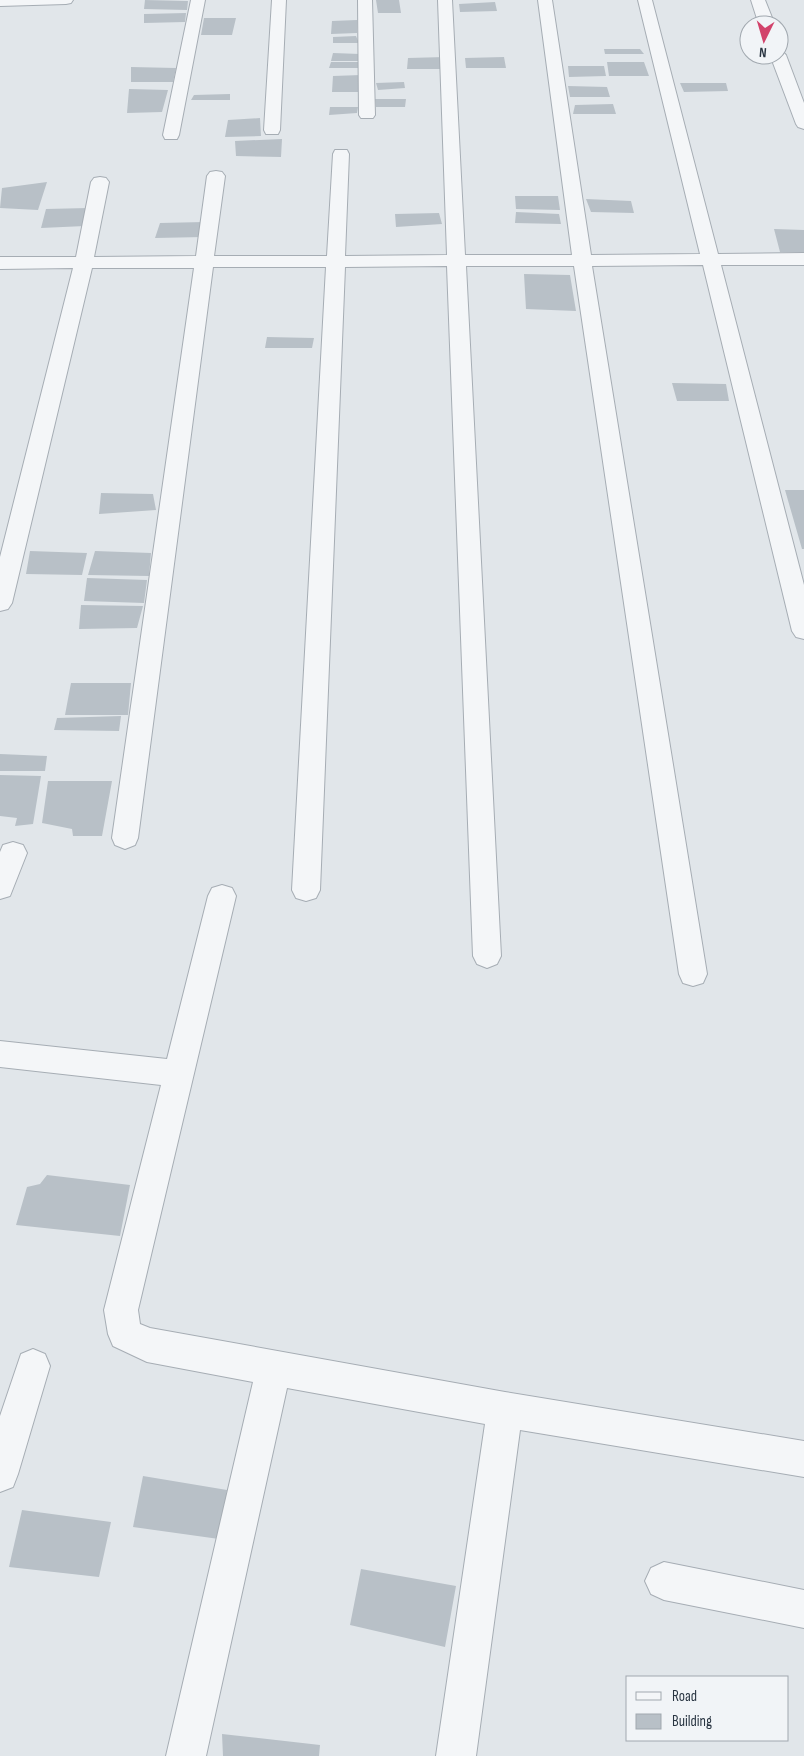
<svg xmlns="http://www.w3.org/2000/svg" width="804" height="1756" viewBox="0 0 804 1756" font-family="'Sofia Sans Condensed',sans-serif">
  <rect width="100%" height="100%" fill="#e1e6ea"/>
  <path fill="#b8c0c7" d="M145,0L188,1L187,10L144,9Z
    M376,0H399L401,13H378Z
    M495,2L497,11L460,12L459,4Z
    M186,13L185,22L144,23V14Z
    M204,18H236L232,35H201Z
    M357,20V33L331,34L332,21Z
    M356,36L359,43H333V37Z
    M604,49H640L644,54H605Z
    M333,53L360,54L359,61H331Z
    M445,57L446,69H407L408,58Z
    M504,57L506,68H466L465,58Z
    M331,62H358L359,68H329Z
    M607,62H644L649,76H609Z
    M568,66H604L606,76L569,77Z
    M131,67L176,68L173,82H131Z
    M361,75L360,92H332L333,76Z
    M404,82L405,88L378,90L376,83Z
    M680,83H726L728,91L684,92Z
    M568,86L607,87L610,97H570Z
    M129,89L168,90L162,112L127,113Z
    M230,94V100H191L194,95Z
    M375,99H406L405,107H376Z
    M613,104L616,114H573L575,105Z
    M330,107H358L357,113L329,115Z
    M260,118L261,136L225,137L228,120Z
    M282,139L281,157L236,156L235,141Z
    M47,182L38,210L0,208L2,188Z
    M515,196H558L560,210L516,209Z
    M586,199L631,201L634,213L591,212Z
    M88,208L85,226L41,228L46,209Z
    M516,212L559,214L561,224L515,223Z
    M439,213L442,224L396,227L395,214Z
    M204,222L203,237L155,238L160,223Z
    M774,229L804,230V252H780Z
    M524,274L570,275L576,311L526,309Z
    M267,337L314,338L312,348H265Z
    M672,383L726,384L729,401H677Z
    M785,490H804V549H802Z
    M101,493L153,494L156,510L99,514Z
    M30,551L87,553L82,575L26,574Z
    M95,551L151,553L149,576L88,575Z
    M87,578L147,580L144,603L84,601Z
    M81,605L143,606L137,628L79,629Z
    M71,683H131L128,715H65Z
    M121,716L119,731L54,730L57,718Z
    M0,754L47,756L45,771H0Z
    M0,775L41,776L33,824L15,826L17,818L0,816Z
    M48,781H112L102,836H73L72,829L42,823Z
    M47,1175L130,1185L120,1236L16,1225L27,1187L40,1184Z
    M143,1476L227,1490L219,1539L133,1527Z
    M22,1510L111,1522L99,1577L9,1567Z
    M361,1569L456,1586L445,1647L350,1625Z
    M222,1734L320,1745L319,1756H223Z"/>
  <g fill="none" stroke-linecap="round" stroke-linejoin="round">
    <defs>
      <path id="minor" d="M0,0H73L71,3L66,4L0,6Z
        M191,0H205L179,135L177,139H165L163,135Z
        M272,0H286L280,130L278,134H266L264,130Z
        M358,0H372L375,115L373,118H361L359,115Z
        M438,0H452L465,255H572L538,0H552L591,255L700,254L638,0H652L718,254L804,253V265H721L804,585V639L796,637L792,631L703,265L592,266L707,974L703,983L693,986L683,983L679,974L574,266H466L501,956L497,964L487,968L477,964L473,956L447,266L345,267L320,890L316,898L306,901L296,898L292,890L326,267H213L138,838L135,845L125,849L115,845L112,838L194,268H92L12,603L8,609L0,611V557L73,268L0,269V257H76L91,182L94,178L100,177L106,178L109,182L94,257L196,256L207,176L210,172L216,171L222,172L225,176L214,256H327L333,154L335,150H347L349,154L345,256L447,255Z
        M751,0H765L775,25H759Z
        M779,51L783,52L786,55L804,103V129L798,127L796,124L770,55H779Z
        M13,842L23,845L27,853L10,896L0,899V852L3,845Z
        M222,885L232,888L236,896L138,1310L140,1324L150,1328L505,1392L804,1441V1477L520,1430L476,1756H436L485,1424L287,1388L206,1756H166L253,1382L147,1362L113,1346L108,1334L104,1310L161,1085L0,1067V1041L167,1059L208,896L212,888Z
        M33,1349L45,1354L50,1366L18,1474L13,1487L0,1492V1416L21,1354Z
        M664,1562L804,1590V1628L664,1600L651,1594L645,1581L651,1568Z"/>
    </defs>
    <use href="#minor" stroke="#a6adb4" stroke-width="2"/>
    <use href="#minor" fill="#f4f6f8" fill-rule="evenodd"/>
  </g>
  <rect x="626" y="1676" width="162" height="65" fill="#f1f4f7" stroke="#a1a8af"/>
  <rect x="636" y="1692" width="25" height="8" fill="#f4f6f8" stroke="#a1a8af"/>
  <text x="672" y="1701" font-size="15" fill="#293542">Road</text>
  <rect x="636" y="1714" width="25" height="15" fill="#b8c0c7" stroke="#a1a8af"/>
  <text x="672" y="1726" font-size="15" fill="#293542">Building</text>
  <g transform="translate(764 40) rotate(185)"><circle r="24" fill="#f1f4f7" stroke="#a1a8af"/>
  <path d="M0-4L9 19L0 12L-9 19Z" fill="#d2436b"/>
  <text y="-8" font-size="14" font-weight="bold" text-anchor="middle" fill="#293542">N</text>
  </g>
</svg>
